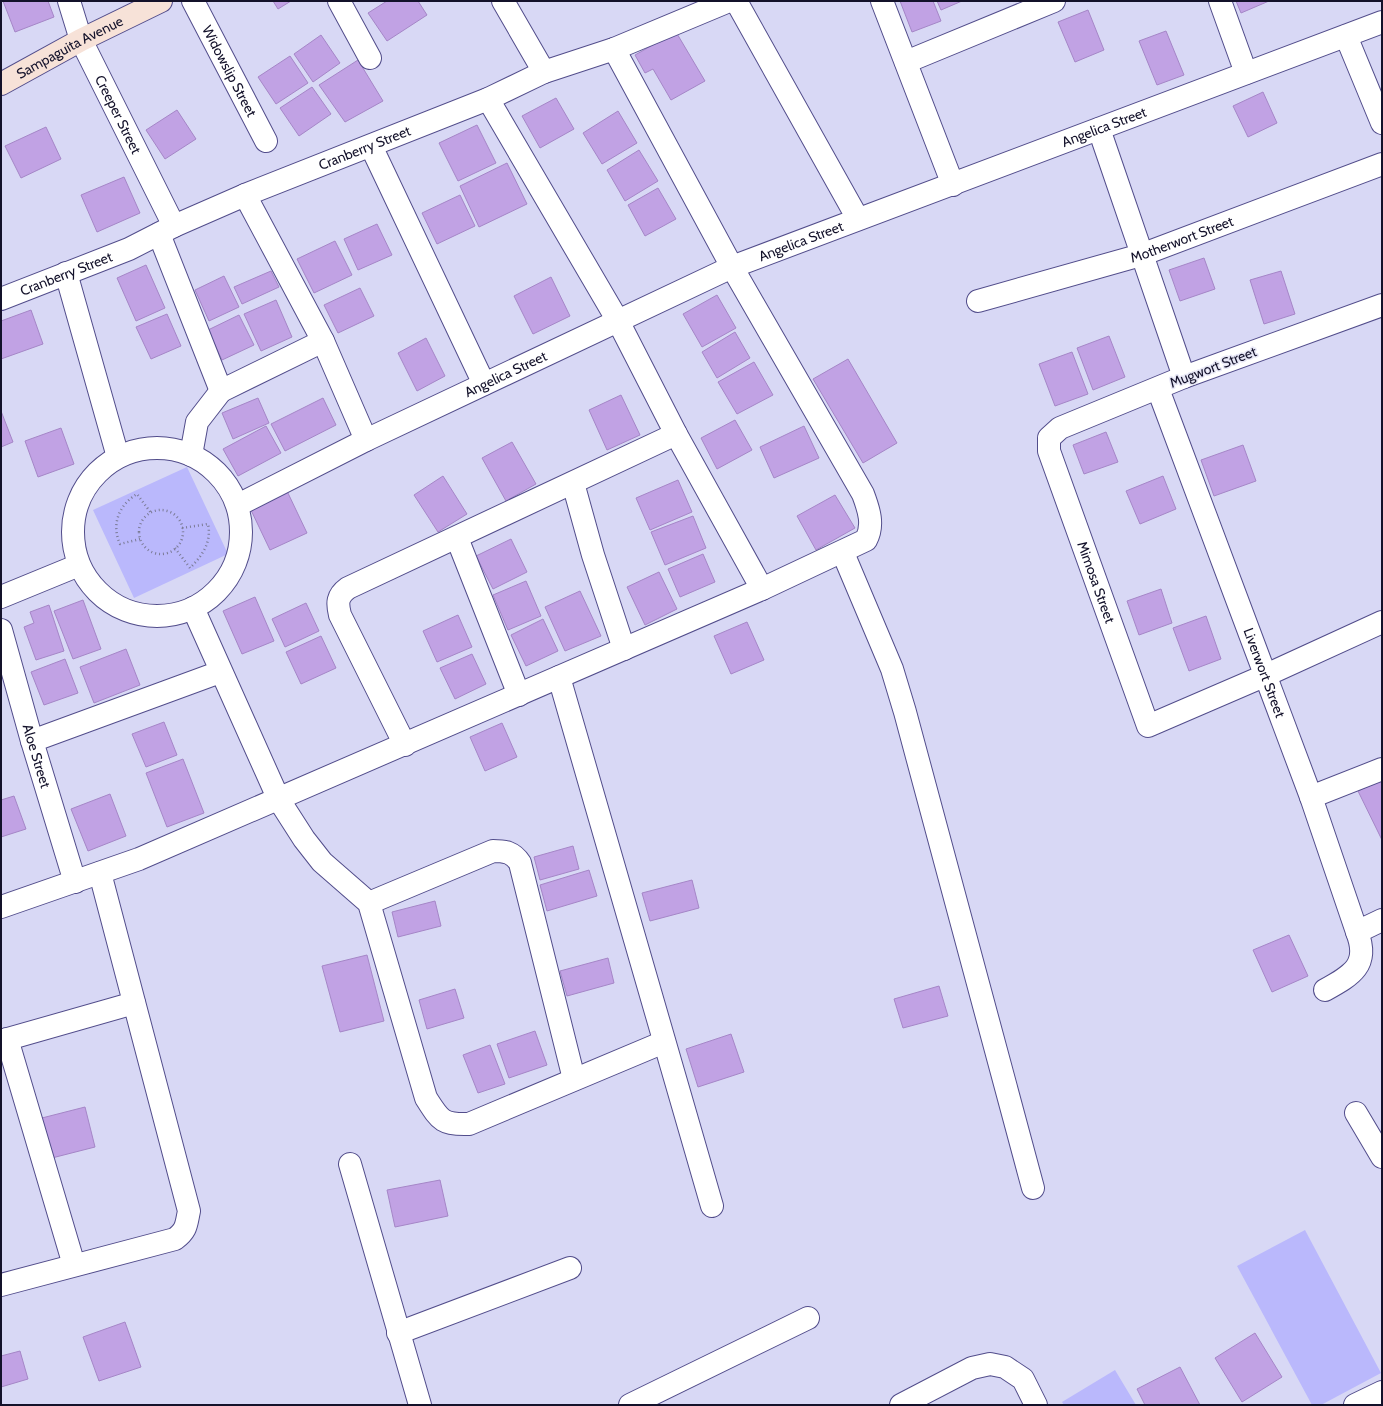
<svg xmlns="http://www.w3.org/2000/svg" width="1383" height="1406" viewBox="0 0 1383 1406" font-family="Cabin,sans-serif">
  <rect width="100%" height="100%" fill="#d8d8f5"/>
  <path fill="#bab8fc" d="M187,467L228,554L134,598L93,510Z
    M1305,1230L1381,1373L1321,1405H1312L1237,1266Z
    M1115,1370L1136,1405H1064L1062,1402Z"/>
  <path fill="#c1a2e4" stroke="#a586c7" d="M3,1H48L54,17L15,32Z
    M273,1H291L278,9Z
    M387,1H418L427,15L387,41L368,13Z
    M900,1H933L941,21L912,32Z
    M937,1H962L941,10Z
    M1236,1H1269L1241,13Z
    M1088,10L1104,50L1075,62L1058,22Z
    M1166,31L1184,75L1157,85L1139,41Z
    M676,32L705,81L671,100L653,69L645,73L635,55Z
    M321,35L340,63L313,82L294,54Z
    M290,56L308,83L276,104L258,77Z
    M358,60L383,101L345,122L319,85Z
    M312,87L331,114L299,136L280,108Z
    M1263,92L1277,123L1248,137L1233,106Z
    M556,98L574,129L540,148L522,116Z
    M177,110L196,139L165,159L146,130Z
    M618,111L637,143L602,164L583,133Z
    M477,125L496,163L458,181L439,143Z
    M46,127L61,159L21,178L5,146Z
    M639,150L658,181L625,201L607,170Z
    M507,163L527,204L479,227L460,186Z
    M124,177L140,213L97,232L81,195Z
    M658,188L676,219L645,236L628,205Z
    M460,195L475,226L437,244L422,213Z
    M377,224L392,255L358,270L344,239Z
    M335,241L352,275L314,293L297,259Z
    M1204,258L1215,289L1180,301L1169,270Z
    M146,265L165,308L136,321L117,278Z
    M271,271L279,287L242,304L234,287Z
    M1281,271L1295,314L1264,324L1250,280Z
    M224,276L239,307L209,321L195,290Z
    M551,277L570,316L533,334L514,296Z
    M360,288L374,316L338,333L324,305Z
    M717,295L736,328L702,347L683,314Z
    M276,300L292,337L261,351L244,314Z
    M31,310L43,344L1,359V321Z
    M167,314L181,346L151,359L136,327Z
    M239,315L254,345L222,360L208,330Z
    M735,332L750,358L717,378L702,352Z
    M1109,336L1125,377L1093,390L1077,348Z
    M426,338L445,376L417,391L398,353Z
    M1072,352L1088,394L1055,406L1039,364Z
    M848,359L897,443L863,463L813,379Z
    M754,362L773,395L737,414L718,382Z
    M621,395L640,435L607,450L589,410Z
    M258,398L269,423L233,439L222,413Z
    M323,398L336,425L285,451L271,424Z
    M1,411L13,442L1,447Z
    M735,420L752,450L717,469L701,438Z
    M266,426L281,453L238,476L223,449Z
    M804,426L819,458L774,478L760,447Z
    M61,428L74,464L38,477L25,441Z
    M1106,432L1118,462L1084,474L1073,445Z
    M512,442L536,484L506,501L482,458Z
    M1243,445L1256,481L1214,496L1201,460Z
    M443,476L467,514L438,532L414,495Z
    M1163,476L1176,509L1140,524L1126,491Z
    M678,480L692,512L650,530L636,498Z
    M287,491L307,533L270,550L250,508Z
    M835,495L855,528L816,550L797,516Z
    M693,516L706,548L665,565L651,532Z
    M511,539L527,572L493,589L476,556Z
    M703,554L715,582L680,597L668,569Z
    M659,572L677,609L645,625L627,587Z
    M526,581L541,616L508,630L493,595Z
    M1161,589L1172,623L1139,635L1127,601Z
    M580,591L601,636L565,651L545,607Z
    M255,597L274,641L242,654L223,611Z
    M83,600L101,649L73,659L54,611Z
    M306,603L319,631L285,647L272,619Z
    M49,605L64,651L36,660L24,627L34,623L30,612Z
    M458,615L472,647L437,662L423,631Z
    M1206,616L1221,659L1189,671L1173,628Z
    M543,619L558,651L526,666L511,635Z
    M747,622L764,660L731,674L714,636Z
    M321,636L336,668L301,684L286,652Z
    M126,649L140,685L94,703L80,667Z
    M472,654L486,684L455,699L440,668Z
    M65,659L78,693L44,705L31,672Z
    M164,722L177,755L146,767L132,734Z
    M502,723L517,757L485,771L470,737Z
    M183,759L204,813L167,827L146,773Z
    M1382,780V840L1358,791Z
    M110,794L126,836L88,851L71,809Z
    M14,796L26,829L1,837V800Z
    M573,846L579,869L540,880L534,857Z
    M589,870L597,896L547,911L540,885Z
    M692,880L699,908L650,921L642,893Z
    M435,901L441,926L398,937L392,912Z
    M1289,935L1308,976L1272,992L1253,950Z
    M367,955L384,1021L340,1032L322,966Z
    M608,958L614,983L567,996L560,971Z
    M939,986L948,1016L903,1028L894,999Z
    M455,989L464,1018L427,1029L419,1000Z
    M535,1031L547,1065L509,1078L497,1044Z
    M731,1034L744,1072L698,1087L686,1049Z
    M490,1045L505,1084L478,1093L463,1055Z
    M85,1107L95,1147L48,1159L38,1119Z
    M440,1180L448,1216L395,1227L387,1190Z
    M125,1322L141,1367L99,1381L83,1337Z
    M1255,1333L1282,1377L1242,1402L1215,1358Z
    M20,1351L28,1379L1,1387V1356Z
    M1180,1367L1200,1405H1145L1137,1389Z"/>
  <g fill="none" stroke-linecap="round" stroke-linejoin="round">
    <defs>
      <g id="street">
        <path id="s1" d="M69,1L81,40L174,226"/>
        <path id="s2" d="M193,1L266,141"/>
        <path d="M339,1L370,58"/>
        <path d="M503,1L544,72"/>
        <path d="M736,1L858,219"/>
        <path d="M882,1L953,185"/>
        <path d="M1220,1L1246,73"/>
        <path d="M1346,36L1382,123"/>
        <path d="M906,62L1054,1"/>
        <path d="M488,99L618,321L676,434L762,589"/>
        <path d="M1099,129L1184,377"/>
        <path d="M371,146L484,384"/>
        <path d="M245,195L323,341L366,440"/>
        <path d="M159,234L221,391L323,341"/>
        <path d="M66,273L118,457"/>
        <path id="s3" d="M1,299L129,249L174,226L245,195L488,99L544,72L614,49L729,1"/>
        <path id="s4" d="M978,301L1141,255L1382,164"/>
        <path id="s5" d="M1382,305L1184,377L1060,428L1049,438V451L1148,726L1264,676L1382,622"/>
        <path id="s6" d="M1158,389L1311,797L1357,932L1382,920"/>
        <circle cx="157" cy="532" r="84"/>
        <path d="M191,455L197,422L221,391"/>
        <path d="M573,483L593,555L624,649"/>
        <path id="s7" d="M238,505L366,440L732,267L1382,22"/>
        <path d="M457,538L519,695"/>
        <path d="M843,553L892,669L905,712L1033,1188"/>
        <path d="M1,597L79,565"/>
        <path d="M193,608L279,800L304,839L322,862L369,903L426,1098C440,1120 442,1125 469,1124L664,1042"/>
        <path id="s8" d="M1,630L32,741L75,882"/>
        <path d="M559,677L712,1206"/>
        <path d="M32,741L220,672"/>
        <path d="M405,745L340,615C337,603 337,596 348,588L676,434"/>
        <path d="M1311,797L1382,769"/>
        <path d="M369,903L493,851C505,851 513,852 520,863L574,1079"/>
        <path d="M1,907L139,859L762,589L866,540C874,525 869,510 863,494L732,267L614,49"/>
        <path d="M1325,990C1352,975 1370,965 1357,932"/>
        <path d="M7,1039L74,1265"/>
        <path d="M1,1041L134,1003"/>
        <path d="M1356,1113L1382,1157"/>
        <path d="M350,1164L420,1405"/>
        <path d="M1,1285L175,1239C187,1230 186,1225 189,1211L100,873"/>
        <path d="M398,1333L570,1268"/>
        <path d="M630,1405L808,1318"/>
        <path d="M901,1405L972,1368L990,1364L1005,1367L1023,1379L1036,1405"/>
        <path d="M1355,1405L1382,1392"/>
      </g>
      <g id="secondary">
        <path id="s9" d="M1,84L81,40L161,1"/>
      </g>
    </defs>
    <use href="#street" stroke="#524d8b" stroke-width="24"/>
    <use href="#secondary" stroke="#524d8b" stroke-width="24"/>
    <path stroke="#7b7b96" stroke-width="2.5" stroke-dasharray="1 3" stroke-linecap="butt" d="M139 532a22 22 0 1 1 44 0a22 22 0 1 1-44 0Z
      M140,539L120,544C111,524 119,505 137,494L151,513
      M175,548L190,568C202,556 212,542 208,524L182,528"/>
    <use href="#street" stroke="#fff" stroke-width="22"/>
    <use href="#secondary" stroke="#f7e2d8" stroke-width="22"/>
  </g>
  <g text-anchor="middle" stroke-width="3" stroke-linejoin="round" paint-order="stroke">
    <g font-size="14" fill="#13112a" stroke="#e7e7f6">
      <text dy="5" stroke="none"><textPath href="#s9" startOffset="78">Sampaguita Avenue</textPath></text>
      <text dy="5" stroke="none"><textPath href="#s2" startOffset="79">Widowslip Street</textPath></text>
      <text dy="5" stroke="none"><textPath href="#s1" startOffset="124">Creeper Street</textPath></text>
      <text dy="5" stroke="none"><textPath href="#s7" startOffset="946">Angelica Street</textPath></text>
      <text dy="5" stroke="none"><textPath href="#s3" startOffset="394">Cranberry Street</textPath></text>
      <text dy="5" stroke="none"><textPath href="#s4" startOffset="213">Motherwort Street</textPath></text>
      <text dy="5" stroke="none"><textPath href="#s7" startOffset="622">Angelica Street</textPath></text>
      <text dy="5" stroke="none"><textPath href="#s3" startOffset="70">Cranberry Street</textPath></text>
      <text transform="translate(1213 367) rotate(-21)" y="5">Mugwort Street</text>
      <text dy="5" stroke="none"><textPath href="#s7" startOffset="298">Angelica Street</textPath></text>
      <text dy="5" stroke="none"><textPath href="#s5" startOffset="512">Mimosa Street</textPath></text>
      <text dy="5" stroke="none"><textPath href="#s6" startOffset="303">Liverwort Street</textPath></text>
      <text dy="5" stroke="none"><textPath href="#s8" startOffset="131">Aloe Street</textPath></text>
    </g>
  </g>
  <rect width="1383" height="1406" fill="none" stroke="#13112a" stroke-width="4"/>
</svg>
